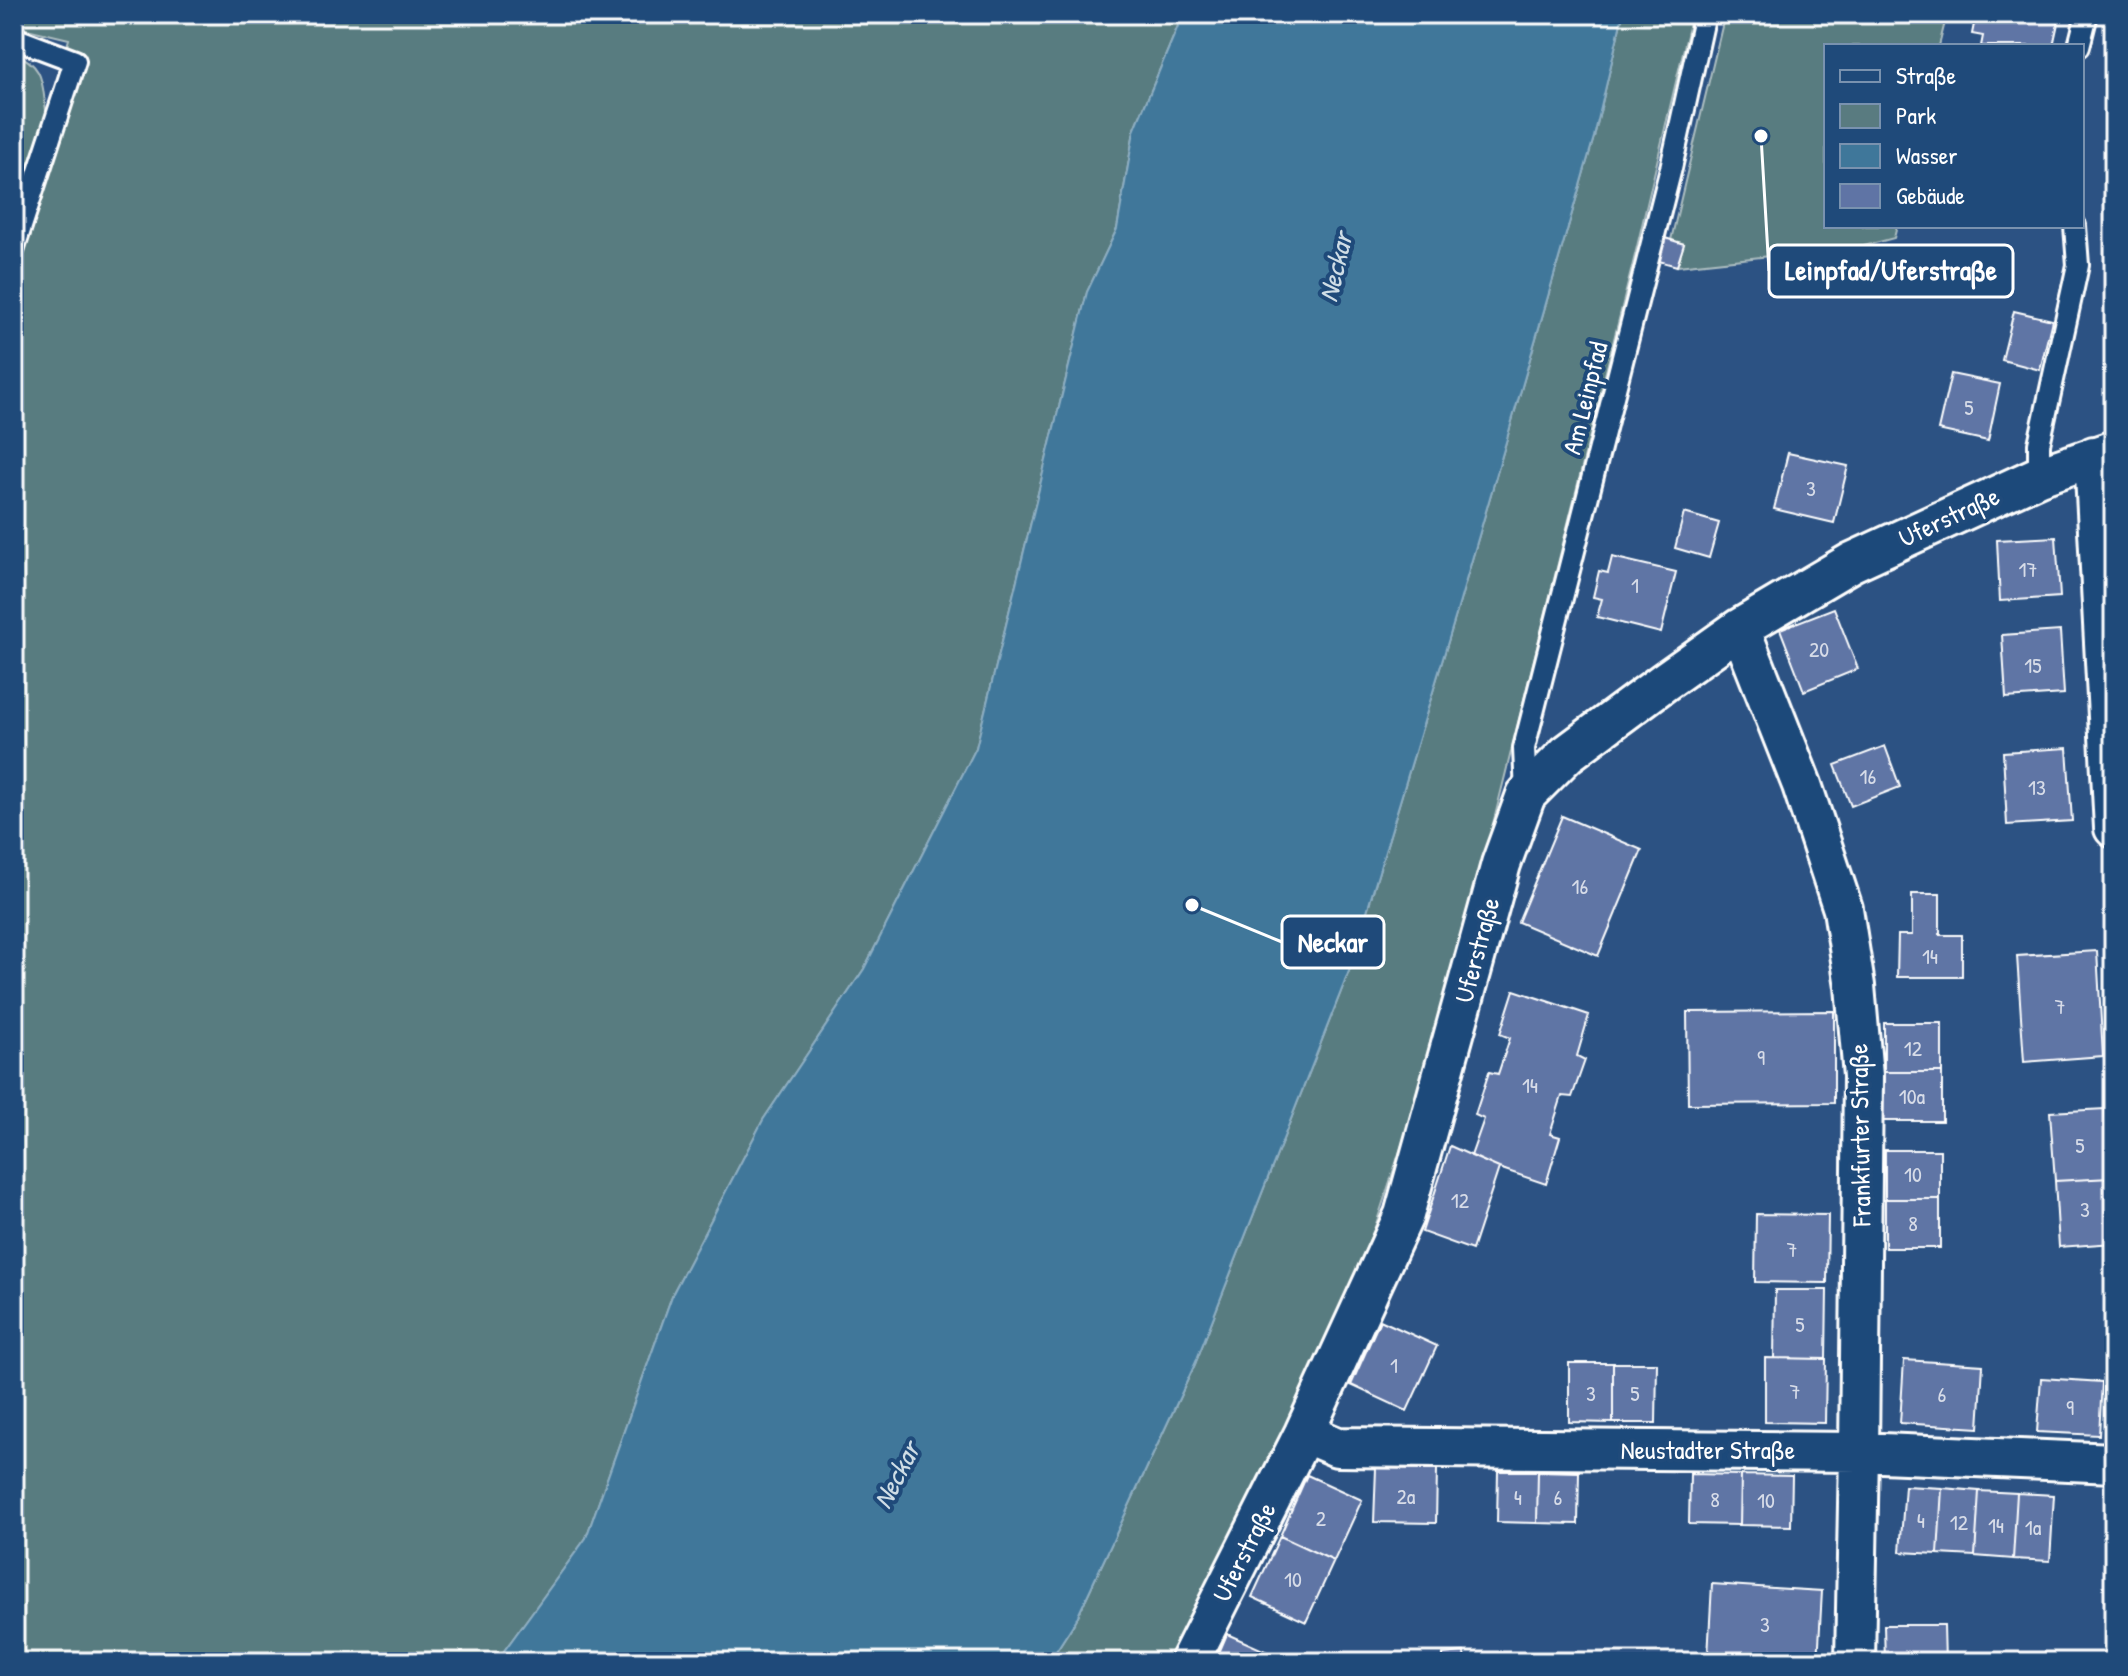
<svg xmlns="http://www.w3.org/2000/svg" width="2128" height="1676" viewBox="0 0 2128 1676" font-family="'Patrick Hand',sans-serif">
  <rect width="100%" height="100%" fill="#2c5283"/>
  <filter id="ink" filterUnits="userSpaceOnUse"><feTurbulence type="fractalNoise" baseFrequency=".0125" numOctaves="2"/><feDisplacementMap in="SourceGraphic" scale="16" xChannelSelector="R" yChannelSelector="G"/><feConvolveMatrix kernelMatrix="1 2 1 2 8 2 1 2 1" color-interpolation-filters="sRGB"/></filter>
  <g filter="url(#ink)">
    <path fill="#597b80" stroke="#acbdc0" stroke-width="2" d="M14,14H1183L1134,131L1117,229L1087,292L976,748L864,969L763,1120L673,1293L586,1538L496,1662H14V53C48,67 41,87 47,116L69,39L14,26Z
      M1623,14H1692L1635,255L1487,848L1418,1096L1374,1230L1273,1460L1170,1662H1049L1076,1620L1195,1364L1349,971L1456,615L1594,137Z
      M1725,14H1947L1939,46H1826V226H1897L1894,238L1864,246L1677,266L1684,244L1671,240Z"/>
    <path fill="#3f779a" stroke="#8cadc2" stroke-width="2" d="M1183,14H1623L1594,137L1456,615L1349,971L1195,1364L1076,1620L1049,1662H496L586,1538L673,1293L763,1120L864,969L976,748L1087,292L1117,229L1134,131Z"/>
    <path fill="#5f74a5" stroke="#fff" stroke-width="2" d="M1976,14H2060L2053,46H1981L1983,36L1972,34Z
      M1665,238L1684,244L1677,266L1659,261Z
      M2014,311L2052,320L2040,370L2002,360Z
      M2114,321V374L2103,371Z
      M1951,374L2000,384L1988,441L1938,430Z
      M1788,453L1848,466L1834,523L1774,509Z
      M1684,513L1719,523L1709,558L1675,548Z
      M2056,537L2060,597L2000,601L1997,540Z
      M1612,557L1676,572L1661,633L1597,617L1602,599L1593,597L1599,571L1608,573Z
      M1834,608L1858,669L1804,691L1780,629Z
      M2060,631L2064,694L2006,698L2002,635Z
      M1885,746L1900,787L1851,806L1835,765Z
      M2067,748L2072,821L2007,825L2003,752Z
      M1562,816L1642,850L1598,956L1518,922Z
      M1912,894H1940V935H1962V977H1897L1898,935H1912Z
      M2097,951L2103,1056L2024,1062L2017,956Z
      M1514,990L1589,1015L1577,1056L1585,1060L1572,1097L1562,1096L1550,1134L1560,1137L1546,1184L1499,1168L1471,1156L1484,1119L1475,1115L1489,1072L1498,1074L1510,1038L1500,1034Z
      M1834,1011V1103L1688,1104L1687,1012Z
      M1884,1023H1942V1072H1884Z
      M1884,1072H1942V1121H1883Z
      M2105,1109L2110,1178L2055,1181L2050,1112Z
      M1450,1146L1499,1168L1472,1250L1422,1232Z
      M1885,1150H1940V1199H1885Z
      M2110,1178L2114,1243L2059,1247L2055,1181Z
      M1885,1199H1940V1248H1885Z
      M1756,1214L1828,1215L1827,1283L1755,1282Z
      M1775,1290H1827L1826,1359L1774,1358Z
      M1380,1320L1437,1346L1407,1411L1351,1385Z
      M1765,1358L1826,1359L1825,1423L1765,1422Z
      M1904,1360L1983,1365L1979,1428L1900,1423Z
      M1569,1363H1613V1423L1569,1422Z
      M1613,1363H1657L1656,1423H1613Z
      M2041,1378L2102,1382L2099,1435L2037,1432Z
      M1376,1468L1437,1469L1436,1523L1374,1522Z
      M1498,1471H1538L1537,1523L1497,1522Z
      M1538,1471L1579,1472L1578,1524L1537,1523Z
      M1690,1474L1741,1475L1740,1525L1689,1524Z
      M1307,1475L1362,1500L1334,1561L1280,1536Z
      M1741,1475L1792,1476L1791,1526L1740,1525Z
      M1905,1486L1942,1488L1938,1554L1900,1552Z
      M1942,1488L1979,1491L1975,1556L1938,1554Z
      M1979,1491L2017,1493L2013,1559L1975,1556Z
      M2017,1493L2054,1495L2050,1561L2013,1559Z
      M1280,1536L1334,1561L1306,1622L1252,1597Z
      M1712,1584L1822,1591L1818,1662L1708,1657Z
      M1884,1625H1944L1945,1662H1885Z
      M1227,1634L1290,1662H1215Z
      M1464,1652L1465,1662H1443V1654Z"/>
    <g fill="none" stroke-linecap="round" stroke-linejoin="round">
      <defs>
        <path id="lane" d="M14,38L75,61L14,248
          M2079,46L2087,14
          M2039,476V444L2078,265L2075,226
          M1526,795L1524,748L1671,168L1705,14"/>
        <path id="street" d="M2094,456L2114,828
          M1740,628L1802,785L1843,909L1855,986L1863,1076L1859,1452L1855,1662
          M1304,1433L1337,1447L1859,1452L2114,1463
          M1189,1662L1304,1433L1404,1215L1501,864L1526,795L1567,754L1664,682L1740,628L1852,562L2039,476L2114,450"/>
      </defs>
      <use href="#lane" stroke="#fff" stroke-width="26"/>
      <use href="#street" stroke="#fff" stroke-width="44"/>
      <use href="#lane" stroke="#1f4a7a" stroke-width="20"/>
      <use href="#street" stroke="#1f4a7a" stroke-width="38"/>
    </g>
  </g>
  <g text-anchor="middle" stroke-width="8" stroke-linejoin="round" paint-order="stroke">
    <g font-size="22" fill="#d7dce8">
      <text x="1969" y="415">5</text>
      <text x="1811" y="496">3</text>
      <text x="2028" y="577">17</text>
      <text x="1635" y="593">1</text>
      <text x="1819" y="657">20</text>
      <text x="2033" y="673">15</text>
      <text x="1868" y="784">16</text>
      <text x="2037" y="795">13</text>
      <text x="1580" y="894">16</text>
      <text x="1930" y="964">14</text>
      <text x="2060" y="1014">7</text>
      <text x="1913" y="1056">12</text>
      <text x="1761" y="1065">9</text>
      <text x="1530" y="1093">14</text>
      <text x="1912" y="1104">10a</text>
      <text x="2080" y="1153">5</text>
      <text x="1913" y="1182">10</text>
      <text x="1460" y="1208">12</text>
      <text x="2085" y="1217">3</text>
      <text x="1913" y="1231">8</text>
      <text x="1792" y="1257">7</text>
      <text x="1800" y="1332">5</text>
      <text x="1394" y="1373">1</text>
      <text x="1795" y="1399">7</text>
      <text x="1591" y="1401">3</text>
      <text x="1635" y="1401">5</text>
      <text x="1942" y="1402">6</text>
      <text x="2070" y="1415">9</text>
      <text x="1406" y="1504">2a</text>
      <text x="1518" y="1505">4</text>
      <text x="1558" y="1505">6</text>
      <text x="1715" y="1507">8</text>
      <text x="1766" y="1508">10</text>
      <text x="1321" y="1526">2</text>
      <text x="1921" y="1528">4</text>
      <text x="1959" y="1530">12</text>
      <text x="1996" y="1533">14</text>
      <text x="2033" y="1535">1a</text>
      <text x="1293" y="1587">10</text>
      <text x="1765" y="1632">3</text>
    </g>
    <g font-size="26" fill="#fff" stroke="#1f4a7a">
      <text transform="translate(1585 398) rotate(-76)" y="9">Am Leinpfad</text>
      <text transform="translate(1949 517) rotate(-25)" y="9">Uferstraße</text>
      <text transform="translate(1477 950) rotate(-75)" y="9">Uferstraße</text>
      <text transform="translate(1860 1135) rotate(-91)" y="9">Frankfurter Straße</text>
      <text x="1708" y="1459">Neustadter Straße</text>
      <text transform="translate(1244 1552) rotate(-63)" y="9">Uferstraße</text>
    </g>
    <g font-size="28" font-style="italic" fill="#cfdde6" stroke="#1f4a7a">
      <text transform="translate(1335 267) rotate(-77)" y="10">Neckar</text>
      <text transform="translate(896 1475) rotate(-63)" y="10">Neckar</text>
    </g>
  </g>
  <path fill="none" stroke="#fff" stroke-width="3" d="M1761 136L1769 271M1192 905L1282 942"/>
  <g fill="#fff" stroke="#1f4a7a" stroke-width="3">
    <circle cx="1761" cy="136" r="8"/>
    <circle cx="1192" cy="905" r="8"/>
  </g>
  <g fill="#1f4a7a" stroke="#fff" stroke-width="3">
    <rect x="1769" y="245" width="244" height="52" rx="8"/>
    <rect x="1282" y="916" width="102" height="52" rx="8"/>
  </g>
  <g font-size="28" text-anchor="middle" font-weight="bold" fill="#fff">
    <text x="1891" y="280">Leinpfad/Uferstraße</text>
    <text x="1333" y="952">Neckar</text>
  </g>
  <rect width="2128" height="1676" fill="none" stroke="#1f4a7a" stroke-width="48"/>
  <rect x="24" y="24" width="2080" height="1628" fill="none" stroke="#fff" stroke-width="3" filter="url(#ink)"/>
  <rect x="1824" y="44" width="260" height="184" fill="#1f4a7a" stroke="#7992af" stroke-width="2"/>
  <rect x="1840" y="70" width="40" height="12" fill="#1f4a7a" stroke="#7992af" stroke-width="2"/>
  <text x="1896" y="84" font-size="24" fill="#ffffff">Straße</text>
  <rect x="1840" y="104" width="40" height="24" fill="#597b80" stroke="#7992af" stroke-width="2"/>
  <text x="1896" y="124" font-size="24" fill="#ffffff">Park</text>
  <rect x="1840" y="144" width="40" height="24" fill="#3f779a" stroke="#7992af" stroke-width="2"/>
  <text x="1896" y="164" font-size="24" fill="#ffffff">Wasser</text>
  <rect x="1840" y="184" width="40" height="24" fill="#5f74a5" stroke="#7992af" stroke-width="2"/>
  <text x="1896" y="204" font-size="24" fill="#ffffff">Gebäude</text>
</svg>
